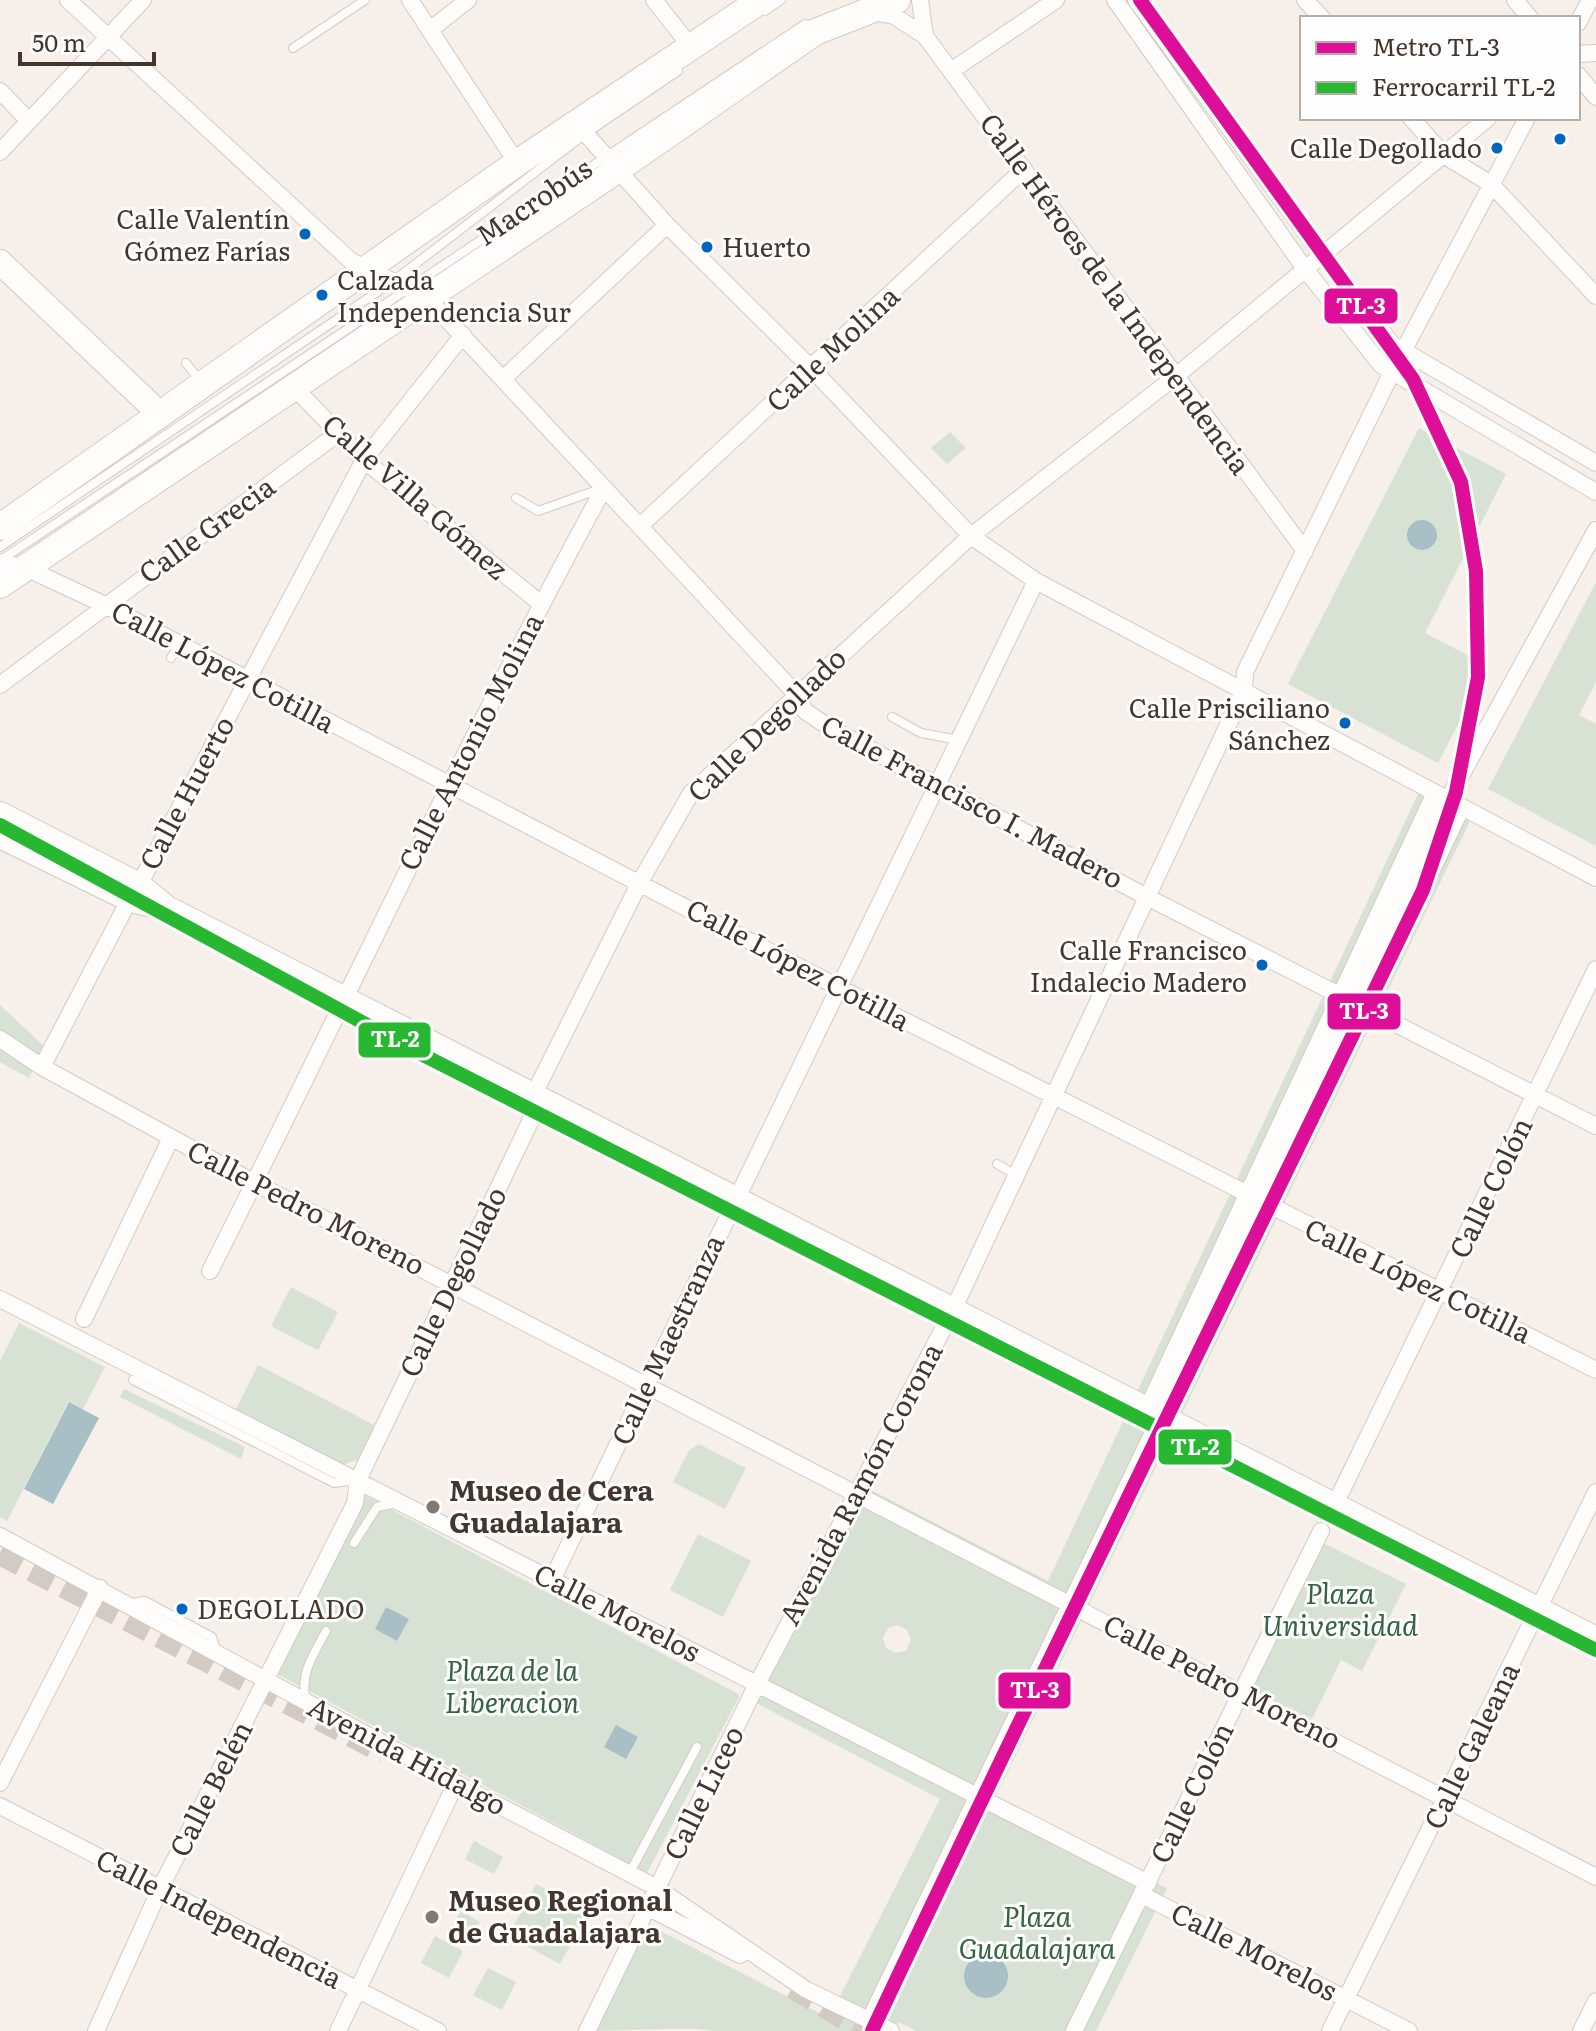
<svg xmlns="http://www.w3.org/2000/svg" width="1596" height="2031" viewBox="0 0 1596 2031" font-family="Literata,serif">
  <rect width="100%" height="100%" fill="#f7efea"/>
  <path fill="#d7e2d4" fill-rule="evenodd" d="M1419,428L1506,474L1425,633L1488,666L1438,763L1288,684Z
    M950,432L966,448L947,464L931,448Z
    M1596,582V682L1579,715L1596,724V846L1488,789Z
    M1419,792L1471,819L993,1802L1167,1888L1096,2031H917L898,2022L894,2031H713C699,2026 617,2031 595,2031L649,1925L829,2018L940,1799L756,1703L867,1488L1048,1581ZM898,1625L907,1630L911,1640L906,1651L895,1653L886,1648L883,1638L888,1628Z
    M0,1005L45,1047L29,1078L0,1062Z
    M291,1287L338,1312L318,1350L271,1326Z
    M19,1323L105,1367L83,1409L68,1402L7,1521L0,1517V1361Z
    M258,1365L378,1427L363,1458L337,1467L233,1415Z
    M124,1389L245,1447L241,1459L120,1397Z
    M699,1444L746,1468L725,1509L673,1482L689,1450Z
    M355,1490L740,1695L647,1873L266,1668Z
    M698,1534L751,1561L723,1617L670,1590Z
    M1323,1543L1406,1584L1362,1671L1341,1660L1312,1719L1250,1688Z
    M474,1841L503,1857L494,1874L465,1859Z
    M536,1884L588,1912L560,1964L508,1936Z
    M461,1911L480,1922L468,1942L449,1932Z
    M435,1936L463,1951L449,1978L421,1963Z
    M488,1968L516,1982L502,2010L473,1995Z"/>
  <path fill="#a7bfc5" d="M1407 535a15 15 0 1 1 30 0a15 15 0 1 1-30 0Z
    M69,1402L99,1418L53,1504L24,1489Z
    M386,1607L409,1619L397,1641L375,1629Z
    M616,1725L638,1737L626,1759L604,1747Z
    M964 1976a22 22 0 1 1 44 0a22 22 0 1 1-44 0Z"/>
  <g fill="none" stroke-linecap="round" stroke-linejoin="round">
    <path stroke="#d3cac4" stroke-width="24" stroke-dasharray="24 12" stroke-linecap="butt" d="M0,1553L384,1752
      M793,1987L867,2031"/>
    <defs>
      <path id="lane" d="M765,11L781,0
        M293,48L365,0
        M186,363L201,382
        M516,498L538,511L603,488
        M0,547L392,282L585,134L678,71
        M1,560L805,24
        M171,658L179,644
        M892,717L921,733L959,740
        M997,1164L1016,1175
        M133,1380L334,1483L349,1481
        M354,1543L377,1507L397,1503
        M132,1603L145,1601L212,1637L216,1650
        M306,1701C299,1674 314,1654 326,1631
        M629,1874L697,1747"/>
      <path id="street" d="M68,0L351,261L427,298L796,694L805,711L830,728L1145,896L1596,1126
        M410,0L517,163
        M654,0L691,47
        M920,0L925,36
        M1115,0L1305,269L1381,365L1596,492
        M1136,0L1322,255L1392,344L1596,463
        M1305,0L1322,18
        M1515,0L1530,18
        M873,12L894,16L925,36L1305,551
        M1578,23L1590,0
        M430,30L468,0
        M1578,54L1596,53
        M951,71L1056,0
        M1578,75L1596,97
        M0,91L29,121
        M1411,118L1445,156L1491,184L1596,296
        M577,124L667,225L812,369L971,536L1036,581L1596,878
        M0,152L143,0
        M504,378L667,225
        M294,387L364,460L540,603
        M640,526L1024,169
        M0,562L26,568L105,605L838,987L1596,1370
        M0,685L337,434
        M139,885L364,460L463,335
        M0,1039L42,1067L255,1183L1596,1877
        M42,1067L123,912
        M210,1271C342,1010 464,744 604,488
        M0,1299L1148,1883
        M1218,1317L1462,807
        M84,1319L171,1138
        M1147,1409L1435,793
        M1341,1492L1596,969
        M0,1536L456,1783L657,1888L805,1989L891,2031
        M552,1580L1036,581
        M0,1783L100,1588
        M0,1806L438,2031
        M1142,1895L1409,2031
        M647,1907L740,1955
        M869,2021L1161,1416L1452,792L1596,530
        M96,2031L160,1889L355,1503L358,1480L530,1122L533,1096L640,882L691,793L971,536L1176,376L1488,118
        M338,2031L456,1783
        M587,2031L757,1684L953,1310L1244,691L1245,672L1392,372L1527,118
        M1074,2031L1321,1531
        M1330,2031L1596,1492
        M1581,2031L1596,2001"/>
      <path id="secondary" d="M0,262L161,415
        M0,814L139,885L167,908L1596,1639
        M0,836L131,900L162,907"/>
      <path id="primary" d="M0,527L517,163L761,0
        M0,585L617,170L815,32L897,0"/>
    </defs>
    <use href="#lane" stroke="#d4cac2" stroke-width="10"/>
    <use href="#street" stroke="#d4cac2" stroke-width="18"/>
    <use href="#secondary" stroke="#d4cac2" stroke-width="26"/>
    <use href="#primary" stroke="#d4cac2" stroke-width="28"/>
    <use href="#lane" stroke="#fefdfc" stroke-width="8"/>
    <use href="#street" stroke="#fefdfc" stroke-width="16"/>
    <use href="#secondary" stroke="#fefdfc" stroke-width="24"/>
    <use href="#primary" stroke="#fefdfc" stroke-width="26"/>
    <defs>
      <path id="rail-1" d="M0,825L417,1052L1596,1650"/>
    </defs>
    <use href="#rail-1" stroke="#fefefe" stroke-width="20"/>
    <use href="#rail-1" stroke="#28b731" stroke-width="14"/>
    <defs>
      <path id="metro-1" d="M872,2031C1052,1649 1239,1271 1423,890L1456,792L1478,677L1476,571L1461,482L1413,379L1140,0"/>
    </defs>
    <use href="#metro-1" stroke="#fefefe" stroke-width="20"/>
    <use href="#metro-1" stroke="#dd0e98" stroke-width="14"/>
  </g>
  <g fill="#0065bd" stroke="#fefefe" stroke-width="3">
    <circle cx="1560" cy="139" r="7"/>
    <circle cx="1497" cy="148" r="7"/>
    <circle cx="305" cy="234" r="7"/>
    <circle cx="707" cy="247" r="7"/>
    <circle cx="322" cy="295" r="7"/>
    <circle cx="1345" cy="723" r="7"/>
    <circle cx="1262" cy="965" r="7"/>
    <circle cx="182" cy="1609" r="7"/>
  </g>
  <g fill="#83776f" stroke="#fefefe" stroke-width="3">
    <circle cx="433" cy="1507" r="8"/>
    <circle cx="432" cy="1917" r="8"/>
  </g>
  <g text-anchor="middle" stroke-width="6" stroke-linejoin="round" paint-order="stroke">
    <g font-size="26" fill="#44362d" stroke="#fefefe" text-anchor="end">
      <text x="1482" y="158">Calle Degollado</text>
      <text x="290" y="229">Calle Valentín<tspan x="290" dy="32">Gómez Farías</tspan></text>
      <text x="722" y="257" text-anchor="start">Huerto</text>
      <text x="337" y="290" text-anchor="start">Calzada<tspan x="337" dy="32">Independencia Sur</tspan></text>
      <text x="1330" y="718">Calle Prisciliano<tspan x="1330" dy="32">Sánchez</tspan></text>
      <text x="1247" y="960">Calle Francisco<tspan x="1247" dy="32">Indalecio Madero</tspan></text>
      <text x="197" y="1619" text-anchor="start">DEGOLLADO</text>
    </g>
    <g font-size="28" fill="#44362d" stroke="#fefefe">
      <text transform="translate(534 202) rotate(-34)" y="10">Macrobús</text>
      <text transform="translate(1115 294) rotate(54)" y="10">Calle Héroes de la Independencia</text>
      <text transform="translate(833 349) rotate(-43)" y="10">Calle Molina</text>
      <text transform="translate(415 497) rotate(41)" y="10">Calle Villa Gómez</text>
      <text transform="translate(207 530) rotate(-36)" y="10">Calle Grecia</text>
      <text transform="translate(223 667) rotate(28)" y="10">Calle López Cotilla</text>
      <text transform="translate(767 725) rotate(-44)" y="10">Calle Degollado</text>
      <text transform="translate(471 742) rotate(-63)" y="10">Calle Antonio Molina</text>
      <text transform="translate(187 793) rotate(-62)" y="10">Calle Huerto</text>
      <text transform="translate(972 802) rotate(28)" y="10">Calle Francisco I. Madero</text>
      <text transform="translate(798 965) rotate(28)" y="10">Calle López Cotilla</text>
      <text transform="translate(1491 1188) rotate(-64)" y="10">Calle Colón</text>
      <text transform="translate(306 1208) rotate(27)" y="10">Calle Pedro Moreno</text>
      <text transform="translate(1418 1281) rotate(26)" y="10">Calle López Cotilla</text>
      <text transform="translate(453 1282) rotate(-64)" y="10">Calle Degollado</text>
      <text transform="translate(668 1340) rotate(-65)" y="10">Calle Maestranza</text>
      <text transform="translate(861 1484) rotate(-62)" y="10">Avenida Ramón Corona</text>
      <text transform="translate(617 1613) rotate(27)" y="10">Calle Morelos</text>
      <text transform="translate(1222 1682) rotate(27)" y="10">Calle Pedro Moreno</text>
      <text transform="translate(1472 1746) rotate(-64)" y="10">Calle Galeana</text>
      <text transform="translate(407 1756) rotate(28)" y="10">Avenida Hidalgo</text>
      <text transform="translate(211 1789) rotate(-63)" y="10">Calle Belén</text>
      <text transform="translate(704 1793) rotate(-64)" y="10">Calle Liceo</text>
      <text transform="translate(1192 1793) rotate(-64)" y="10">Calle Colón</text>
      <text transform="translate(219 1919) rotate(27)" y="10">Calle Independencia</text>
      <text transform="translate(1254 1952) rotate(27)" y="10">Calle Morelos</text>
    </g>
    <g font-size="28" font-weight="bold" fill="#44362d" stroke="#fefefe" text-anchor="start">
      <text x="449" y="1501">Museo de Cera<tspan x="449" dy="32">Guadalajara</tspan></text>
      <text x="448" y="1911">Museo Regional<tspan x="448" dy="32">de Guadalajara</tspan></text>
    </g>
    <g font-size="28" font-style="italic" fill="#366342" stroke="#fefefe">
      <text x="1340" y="1604">Plaza<tspan x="1340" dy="32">Universidad</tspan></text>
      <text x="512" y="1681">Plaza de la<tspan x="512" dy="32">Liberacion</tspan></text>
      <text x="1037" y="1927">Plaza<tspan x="1037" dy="32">Guadalajara</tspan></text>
    </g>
  </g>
  <g stroke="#fefefe" stroke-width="3">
    <rect x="1323" y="287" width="76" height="38" rx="8" fill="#dd0e98"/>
    <rect x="1326" y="992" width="76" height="39" rx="8" fill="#dd0e98"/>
    <rect x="357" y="1021" width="75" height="38" rx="8" fill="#28b731"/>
    <rect x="1157" y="1428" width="76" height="38" rx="8" fill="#28b731"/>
    <rect x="997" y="1671" width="75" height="39" rx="8" fill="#dd0e98"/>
  </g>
  <g font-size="22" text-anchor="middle" font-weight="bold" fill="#fff">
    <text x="1361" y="314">TL-3</text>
    <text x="1364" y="1019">TL-3</text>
    <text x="395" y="1047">TL-2</text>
    <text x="1195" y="1455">TL-2</text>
    <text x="1035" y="1698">TL-3</text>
  </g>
  <rect x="1300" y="16" width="280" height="104" fill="#fefefe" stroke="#b4aeaa" stroke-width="2"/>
  <rect x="1316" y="42" width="40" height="12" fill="#dd0e98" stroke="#b4aeaa" stroke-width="2"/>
  <text x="1372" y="56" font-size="24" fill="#44362d">Metro TL-3</text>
  <rect x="1316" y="82" width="40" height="12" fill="#28b731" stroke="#b4aeaa" stroke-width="2"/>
  <text x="1372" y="96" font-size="24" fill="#44362d">Ferrocarril TL-2</text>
  <path d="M20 52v12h134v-12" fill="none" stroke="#44362d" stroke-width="4"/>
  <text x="32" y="52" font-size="24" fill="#44362d" stroke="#fefefe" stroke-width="6" paint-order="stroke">50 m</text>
</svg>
